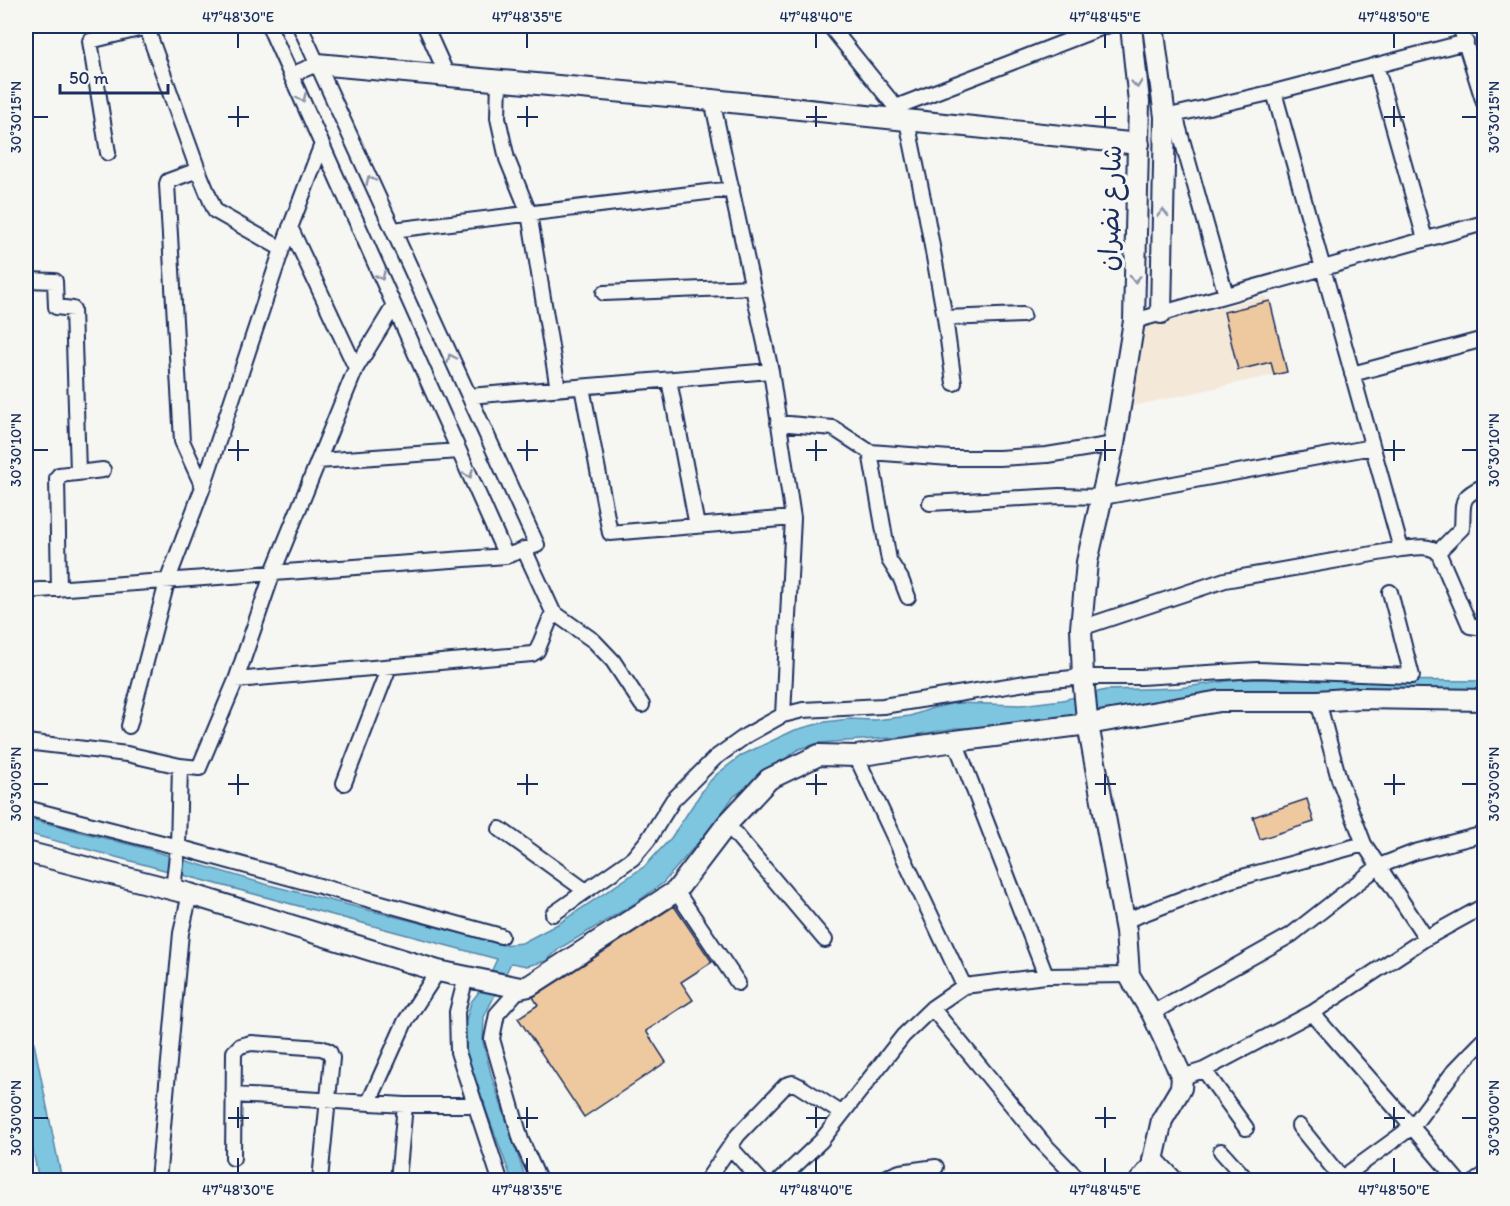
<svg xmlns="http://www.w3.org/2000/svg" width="1510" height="1206" viewBox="0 0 1510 1206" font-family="Itim,'Playpen Sans Arabic',sans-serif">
  <rect width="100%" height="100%" fill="#f6f6f2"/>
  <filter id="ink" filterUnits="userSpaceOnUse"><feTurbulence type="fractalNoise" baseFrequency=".0167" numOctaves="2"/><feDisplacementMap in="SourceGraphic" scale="12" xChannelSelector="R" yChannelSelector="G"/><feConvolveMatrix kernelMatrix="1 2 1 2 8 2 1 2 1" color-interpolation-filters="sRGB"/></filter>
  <g filter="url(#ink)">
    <path fill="#f4e8d9" d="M1266,296L1270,301L1287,372L1133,406L1141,328Z"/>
    <path fill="#7ec5df" stroke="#5689ab" stroke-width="1.5" d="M1241,679L1484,681V692L1135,708L1003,727L956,728L904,737L819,743L799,749L733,797L715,823L663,883L634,904L560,948L546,961L527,966L511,963L484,1017L483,1042L491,1074L526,1180H512L470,1067L464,1046L463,1031L471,1002L486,983L497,959L26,833V818L143,848L265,884L484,939L502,945L522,943L558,924L645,866L671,838L707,784L717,774L742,755L795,730L825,722L849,719L875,720L910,716L933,708L956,703L1021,705L1062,700L1106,690L1179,688Z
      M26,1004L62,1180H39L26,1118Z"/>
    <path fill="#eec99f" stroke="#1b2f5e" stroke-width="1.5" d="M1270,301L1287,372L1274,375L1271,362L1238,370L1224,312Z
      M1307,799L1314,822L1260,839L1253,817Z
      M674,906L712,962L681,982L693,1000L646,1031L666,1062L584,1117L518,1018L538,1005L533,997Z"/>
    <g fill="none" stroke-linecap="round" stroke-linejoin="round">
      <defs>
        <path id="street" d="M146,26L198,170L215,211L282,249
          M269,26L506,556
          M425,26L447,75
          M830,26L907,121L926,213L945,318L954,383
          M1460,26L1484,103
          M1376,65L1425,239
          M291,75L317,64
          M499,80L498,118L507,159L529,213L558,389
          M1274,92L1401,549
          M712,100L771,371L793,518L783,715
          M896,107L1106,26
          M1175,115L1226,295
          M1165,117L1274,92L1466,42
          M108,153L90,41L147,27
          M198,170L168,181L167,184L182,441L203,487
          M290,227L356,368
          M393,230L732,189
          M26,280L55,281L56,307L73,309L78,472
          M604,293L753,287
          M945,318L1023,315
          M1134,321L1484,223
          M1352,374L1484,339
          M669,380L697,526
          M582,387L610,533L793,518
          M469,396L771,371
          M778,423L833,428L870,452L950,458H999L1047,455L1114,444
          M870,452L889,560L901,579L908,597
          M318,461L459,451
          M930,503L1059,496L1103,497L1372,447
          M524,549L553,612L594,641L613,661L642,705
          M1438,552L1462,528C1464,501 1458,498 1484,486
          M59,589L57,478L59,475L103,470
          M26,591L506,556L537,545L300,26
          M1081,628L1225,580L1401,549C1413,548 1428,544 1438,552L1470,626L1484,628
          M236,680L532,654L537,651L553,612
          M1318,701L1339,779L1364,844L1426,938
          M129,726L167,582L203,487L282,249L322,144
          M955,741L1046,976
          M26,742L127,754L180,766L199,768L236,680L273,572L356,368L394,306
          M856,756L964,986
          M344,783L389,667
          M26,808L178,847L501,936
          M727,824L825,940
          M500,829L586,891
          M173,889L178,847L180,766
          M676,891L738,983
          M553,914L633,858L648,840L673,800L715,758L747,735L783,715L803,710L883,706L1032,682L1083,677H1141L1257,670L1412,676L1390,592
          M1124,921L1231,880L1364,844
          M466,977L457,1012L458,1052L500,1180
          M520,988L497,1014L492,1039L521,1140L539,1180
          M932,1008L1043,1143L1079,1180
          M1152,1013L1291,935L1379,866L1415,852L1484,834
          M1312,1013L1412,1127L1457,1180
          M1204,1070L1246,1128
          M1182,1077L1204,1070L1312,1013L1426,938L1484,906
          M233,1095L405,1105H476
          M369,1102L405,1022L438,971
          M1299,1126L1342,1179
          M730,1147L760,1180
          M1221,1151L1247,1180
          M233,1158L234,1052L240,1046L251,1043L321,1048L329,1051L332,1058L320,1180
          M158,1180L181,933L190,894
          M398,1180L405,1105
          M707,1180L738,1135L786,1085L793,1083L799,1086L841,1113
          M780,1180L821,1141L903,1036L932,1008L964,986L1046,976L1129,975
          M879,1180L900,1172L936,1167
          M1137,1180L1153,1160
          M1339,1180L1412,1127L1455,1070L1484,1040
          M1477,1180L1484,1175"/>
        <path id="secondary" d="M1131,26L1139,102L1134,321L1114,444L1087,562L1081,628L1083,677L1087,719L1126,931L1129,975L1152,1013L1182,1077L1181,1088L1162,1120L1153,1160L1172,1180
          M1153,26L1165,117L1161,313
          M317,64L712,100L1139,144
          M26,852L190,894L438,971L520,988L529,986L676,891L727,824L769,779L819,755L856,756L955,741L1088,724L1220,701H1318L1360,698L1484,700"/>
      </defs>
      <use href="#street" stroke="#1b2f5e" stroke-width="18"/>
      <use href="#secondary" stroke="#1b2f5e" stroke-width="24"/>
      <use href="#street" stroke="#f6f6f2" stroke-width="14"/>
      <use href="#secondary" stroke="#f6f6f2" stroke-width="20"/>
    </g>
    <defs><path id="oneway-chevron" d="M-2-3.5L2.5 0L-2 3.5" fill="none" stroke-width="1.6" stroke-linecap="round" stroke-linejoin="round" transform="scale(1.5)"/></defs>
    <g stroke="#8892a8">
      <use href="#oneway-chevron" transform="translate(1137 84) rotate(84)"/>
      <use href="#oneway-chevron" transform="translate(302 98) rotate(66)"/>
      <use href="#oneway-chevron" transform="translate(370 180) rotate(-115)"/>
      <use href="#oneway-chevron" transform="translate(1163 213) rotate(-89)"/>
      <use href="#oneway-chevron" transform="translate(381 276) rotate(66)"/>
      <use href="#oneway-chevron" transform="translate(1135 279) rotate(92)"/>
      <use href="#oneway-chevron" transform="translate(451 358) rotate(-115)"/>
      <use href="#oneway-chevron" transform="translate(469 474) rotate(66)"/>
    </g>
  </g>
  <path fill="none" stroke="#1b2f5e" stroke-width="2" d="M238,33V48M527,33V48M816,33V48M1105,33V48M1394,33V48M238,106V127M527,106V127M816,106V127M1105,106V127M1394,106V127M33,117H48M228,117H249M517,117H538M806,117H827M1095,117H1116M1384,117H1405M1462,117H1477M238,440V461M527,440V461M816,440V461M1105,440V461M1394,440V461M33,450H48M228,450H249M517,450H538M806,450H827M1095,450H1116M1384,450H1405M1462,450H1477M238,774V795M527,774V795M816,774V795M1105,774V795M1394,774V795M33,784H48M228,784H249M517,784H538M806,784H827M1095,784H1116M1384,784H1405M1462,784H1477M238,1107V1128M527,1107V1128M816,1107V1128M1105,1107V1128M1394,1107V1128M33,1118H48M228,1118H249M517,1118H538M806,1118H827M1095,1118H1116M1384,1118H1405M1462,1118H1477M238,1158V1173M527,1158V1173M816,1158V1173M1105,1158V1173M1394,1158V1173"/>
  <g text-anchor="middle" stroke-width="6" stroke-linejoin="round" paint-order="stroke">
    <g font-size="26" fill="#1b2f5e" stroke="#f6f6f2">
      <text transform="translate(1110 208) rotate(-88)" y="9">شارع نضران</text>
    </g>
  </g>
  <rect width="1510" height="1206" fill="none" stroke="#f6f6f2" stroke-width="66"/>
  <path d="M60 84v9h108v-9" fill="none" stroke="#1b2f5e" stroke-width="3"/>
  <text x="69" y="84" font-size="18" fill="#1b2f5e" stroke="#f6f6f2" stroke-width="4.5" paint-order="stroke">50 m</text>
  <rect x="33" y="33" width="1444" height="1140" fill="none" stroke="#1b2f5e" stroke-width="2"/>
  <g font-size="15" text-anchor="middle" fill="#1b2f5e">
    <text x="238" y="22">47°48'30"E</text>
    <text x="527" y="22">47°48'35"E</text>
    <text x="816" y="22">47°48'40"E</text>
    <text x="1105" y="22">47°48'45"E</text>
    <text x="1394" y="22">47°48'50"E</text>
    <text transform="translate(16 117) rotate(-90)" y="5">30°30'15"N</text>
    <text transform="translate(1494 117) rotate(-90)" y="5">30°30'15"N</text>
    <text transform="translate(16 450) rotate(-90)" y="5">30°30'10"N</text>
    <text transform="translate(1494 450) rotate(-90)" y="5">30°30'10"N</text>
    <text transform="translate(16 784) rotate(-90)" y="5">30°30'05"N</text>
    <text transform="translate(1494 784) rotate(-90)" y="5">30°30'05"N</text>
    <text transform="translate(16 1118) rotate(-90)" y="5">30°30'00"N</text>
    <text transform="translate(1494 1118) rotate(-90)" y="5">30°30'00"N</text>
    <text x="238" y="1195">47°48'30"E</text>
    <text x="527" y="1195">47°48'35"E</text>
    <text x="816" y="1195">47°48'40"E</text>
    <text x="1105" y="1195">47°48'45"E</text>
    <text x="1394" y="1195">47°48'50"E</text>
  </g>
</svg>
